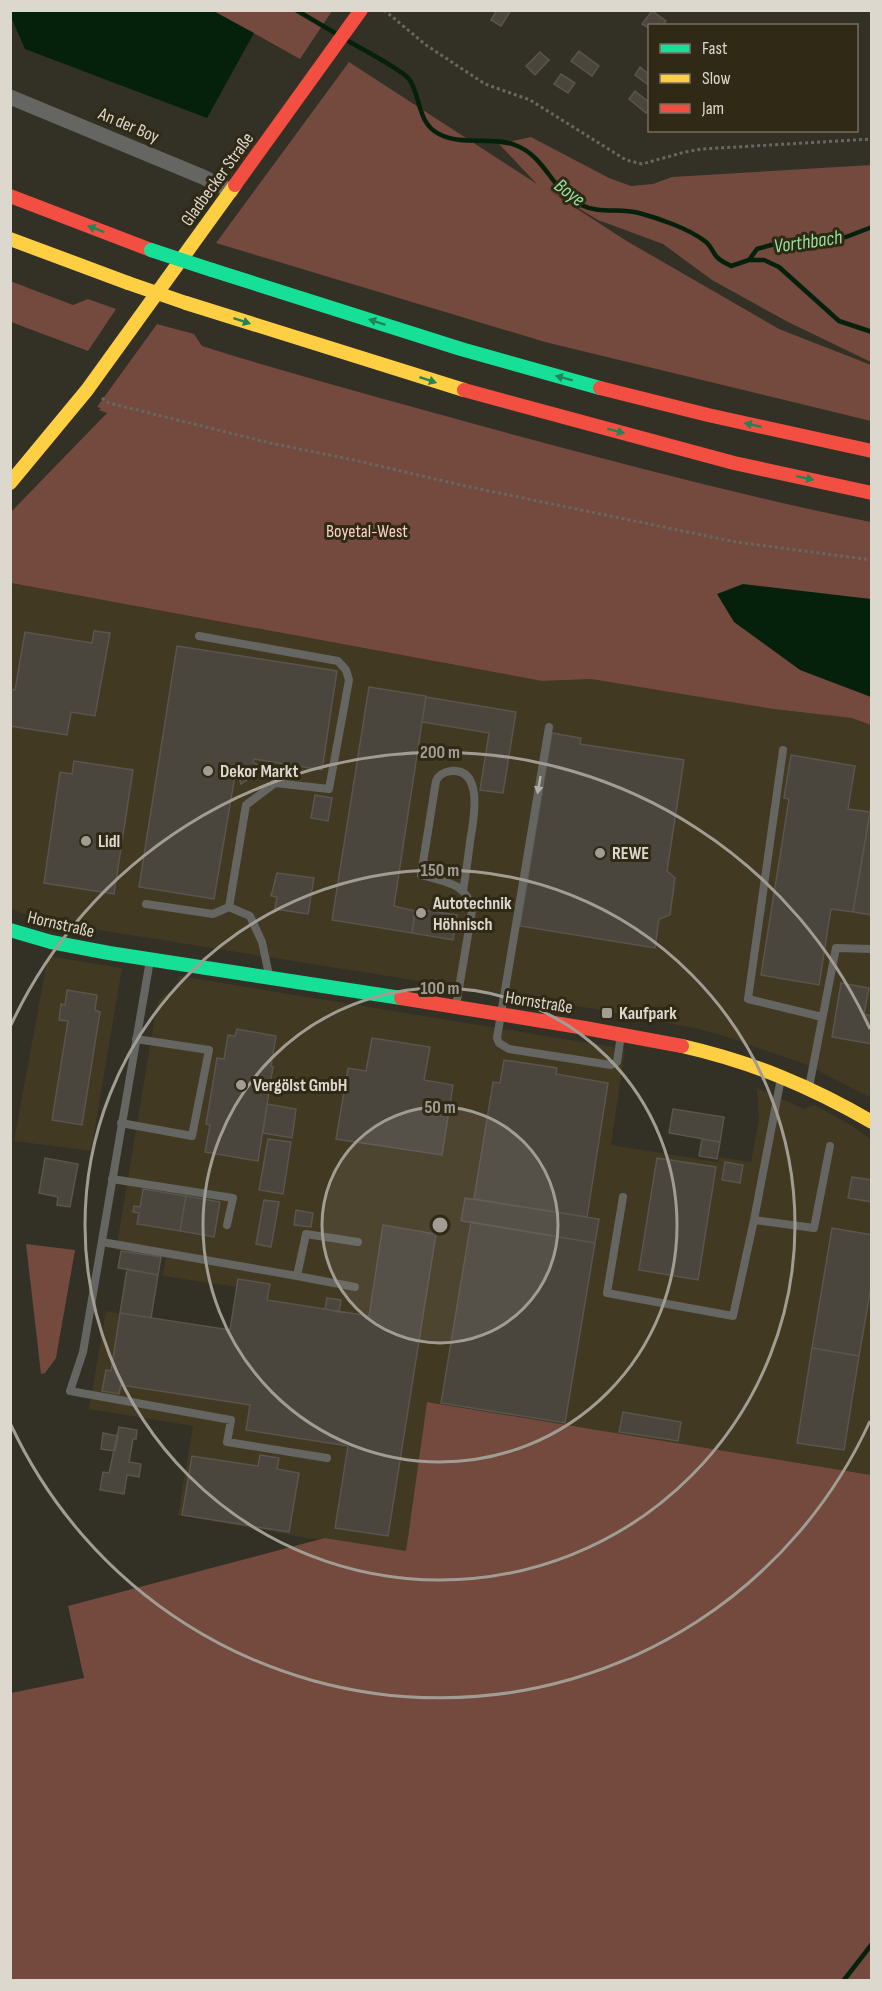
<svg xmlns="http://www.w3.org/2000/svg" width="882" height="1991" viewBox="0 0 882 1991" font-family="'Sofia Sans Condensed',sans-serif">
  <rect width="100%" height="100%" fill="#333026"/>
  <path fill="#413922" d="M10,583L542,681L591,679L773,709L852,718L871,725V1098L805,1064L724,1036L699,1029L595,1009L43,921L11,909Z
    M48,956L122,968L91,1151L14,1141Z
    M180,976L625,1049L611,1145L718,1162L719,1157L751,1162L759,1119L757,1088L804,1109L814,1105L849,1124L871,1139V1475L427,1402L406,1551L325,1538L318,1540L178,1515L193,1426L89,1409L106,1311L230,1330L237,1287L163,1276L166,1258L116,1250L156,1010L158,1002L163,996L177,987Z"/>
  <path fill="#734a3d" d="M214,11H332L300,59Z
    M349,62L537,184L499,144L531,137L609,178L631,186L653,184L672,177L871,165V362L788,322L712,280L663,244L598,220L545,188L625,240L779,329L871,365V421L545,342L216,243Z
    M10,281L73,305L88,299L116,309L88,351L11,322Z
    M157,324L194,334L202,346C300,377 400,403 500,431C623,464 746,497 871,522V725L852,718L773,709L591,679L542,681L11,583L10,513L107,413L99,410L101,408L97,407Z
    M26,1244L75,1250L56,1358L45,1373L41,1374Z
    M427,1402L871,1475V1980H11V1693L84,1678L68,1606L325,1538L406,1551Z"/>
  <path fill="#06210b" d="M11,10L213,11L254,33L207,118L25,49L11,17Z
    M743,584L871,599V697L800,670L734,622L717,594Z"/>
  <g fill="none" stroke-linecap="round" stroke-linejoin="round">
    <path stroke="#06210b" stroke-width="4.5" d="M296,10L335,33
      M348,41C359,47 404,72 409,79C421,96 417,123 439,134C462,146 491,136 515,145C546,156 552,192 581,205C600,214 619,208 639,213C658,218 690,229 706,242C710,245 713,252 716,256C720,261 726,263 731,266L749,260H764L779,267L839,321L872,332
      M749,260L757,249L785,241L846,237L872,227
      M844,1980L872,1944"/>
  </g>
  <path fill="#4a463e" stroke="#5a554d" stroke-width="1.5" d="M497,10H511L501,26L491,20Z
    M652,11L666,21L663,26H650V29L642,24Z
    M579,51L599,66L592,76L571,61Z
    M540,52L549,60L535,75L526,66Z
    M640,67L650,75V86L635,75Z
    M561,74L575,83L568,93L554,84Z
    M635,91L650,103V109L646,113L629,99Z
    M94,631L110,633L95,716L71,712L67,735L10,726V689L15,690L25,632L92,643Z
    M177,646L337,671L322,770L254,759L253,762L263,769L241,784L238,774L233,773L232,776H235L214,899L139,887Z
    M369,687L426,696L394,906L415,911L412,933L332,920Z
    M426,697L516,712L503,793L480,790L489,733L422,722Z
    M552,733L581,738L580,744L684,760L667,871L675,878L670,915L659,919L655,948L520,926Z
    M791,755L855,766L848,809L870,812L853,912L831,909L819,985L761,975L789,799L784,798Z
    M74,761L133,770L114,894L44,883L60,772L72,774Z
    M315,795L332,798L328,821L311,818Z
    M872,801V915L853,912Z
    M277,873L314,878L308,914L275,909L277,897L271,896Z
    M416,909L457,915L453,940L412,933Z
    M841,983L869,988L864,1014L872,1016V1044L832,1037Z
    M67,990L97,995L95,1010L100,1012L82,1125L52,1120L68,1021L59,1020L61,1004L65,1005Z
    M237,1029L276,1036L271,1066L273,1067L258,1161L205,1152L210,1125L206,1124L217,1058L224,1059L228,1035L235,1036Z
    M372,1038L430,1047L424,1080L453,1085L442,1155L336,1139L348,1068L366,1071Z
    M504,1060L557,1068L556,1074L608,1083L587,1217L474,1199L493,1082L500,1083Z
    M267,1104L296,1109L292,1138L263,1133Z
    M673,1109L724,1117L720,1142L669,1133Z
    M268,1139L291,1142L283,1194L259,1190Z
    M702,1139L720,1142L717,1159L699,1156Z
    M45,1158L78,1164L70,1207L57,1205L58,1197L39,1193Z
    M657,1158L716,1167L698,1280L639,1270Z
    M725,1162L743,1165L740,1183L722,1180Z
    M852,1177L872,1180V1202L848,1198Z
    M143,1189L186,1196L180,1231L137,1224L139,1213L133,1212L134,1206L140,1207Z
    M186,1196L220,1202L214,1237L180,1231Z
    M465,1198L599,1219L595,1243L461,1221Z
    M264,1200L279,1202L271,1247L256,1244Z
    M296,1210L313,1213L311,1227L294,1225Z
    M471,1222L595,1243L565,1423L441,1403Z
    M383,1225L436,1234L388,1536L335,1528L348,1446L246,1430L250,1405L121,1385L119,1394L102,1391L106,1370L111,1371L120,1313L230,1330L238,1279L270,1284L267,1300L369,1316Z
    M832,1228L872,1235V1281L859,1356L812,1348Z
    M121,1251L161,1257L158,1275L118,1268Z
    M127,1269L158,1275L151,1318L120,1313Z
    M327,1298L341,1300L339,1312L325,1309Z
    M812,1348L859,1356L844,1450L797,1443Z
    M623,1412L681,1422L678,1441L619,1432Z
    M119,1427L137,1430L136,1439H133L129,1462L141,1464L139,1477L127,1475L124,1494L100,1490L103,1472L109,1473Z
    M103,1433L118,1436L115,1451L101,1449Z
    M260,1455L279,1458L277,1469L299,1473L289,1532L182,1515L192,1456L258,1466Z"/>
  <g fill="none" stroke-linecap="round" stroke-linejoin="round">
    <path stroke="#696762" stroke-width="3" stroke-dasharray="3 3" stroke-linecap="butt" d="M384,10L426,45L485,84L530,100L626,160L642,164L685,152L702,149L872,139
      M102,398L109,403L270,443L354,460L465,486L736,542L872,560"/>
    <path stroke="#656661" stroke-width="8" d="M199,636L338,661L346,670L349,680L329,789L275,783L246,805L229,907
      M549,727L497,1038L499,1043L509,1049L611,1065L617,1062L621,1035
      M783,750L748,999L822,1017
      M146,904L213,914L229,907L250,916L262,942L269,975
      M150,960L83,1352L70,1391L231,1420L227,1442L327,1458
      M456,1006L472,911C468,883 445,882 421,875L436,781C439,774 444,772 451,771C485,768 473,823 470,842C468,858 466,874 463,890
      M809,1087L836,948L872,949
      M121,1123L192,1136L209,1050L136,1039
      M112,1179L233,1198L227,1225
      M623,1197L607,1293L733,1316L754,1220L781,1078
      M754,1220L814,1228L830,1146
      M102,1242L297,1276L306,1234L358,1242
      M297,1276L355,1287"/>
    <path stroke="#656661" stroke-width="15" d="M10,97L203,177L231,191"/>
    <path stroke="#16e098" stroke-width="14" d="M212,270L461,349L600,388
      M10,930L51,942L109,953L401,998"/>
    <path stroke="#ffcf43" stroke-width="14" d="M10,239L128,283
      M186,303L464,390
      M10,483L87,390L235,185
      M682,1046C752,1062 810,1086 872,1122"/>
    <path stroke="#f24e42" stroke-width="14" d="M235,185L361,10
      M10,196L151,250
      M600,388L708,415L872,451
      M464,390L734,463L872,493
      M401,998L585,1028L682,1046"/>
    <path stroke="#16e098" stroke-width="14" d="M151,250L212,270"/>
    <path stroke="#ffcf43" stroke-width="14" d="M128,283L186,303"/>
  </g>
  <defs><path id="oneway-solid" d="M-6-.8H1V-3.2L6.5 0L1 3.2V.8H-6Z" transform="scale(1.5)"/></defs>
  <g fill="#228457">
    <use href="#oneway-solid" transform="translate(96 229) rotate(-159)"/>
    <use href="#oneway-solid" transform="translate(242 321) rotate(18)"/>
    <use href="#oneway-solid" transform="translate(377 322) rotate(-162)"/>
    <use href="#oneway-solid" transform="translate(564 378) rotate(-165)"/>
    <use href="#oneway-solid" transform="translate(428 380) rotate(18)"/>
    <use href="#oneway-solid" transform="translate(753 425) rotate(-167)"/>
    <use href="#oneway-solid" transform="translate(616 431) rotate(15)"/>
    <use href="#oneway-solid" transform="translate(805 478) rotate(12)"/>
  </g>
  <use fill="#b2b0a7" href="#oneway-solid" transform="translate(539 785) rotate(100)"/>
  <circle cx="440" cy="1225" r="118" fill="#a19d93" fill-opacity=".12"/>
  <g fill="none" stroke="#a19d93" stroke-width="3">
    <circle cx="440" cy="1225" r="118"/>
    <circle cx="440" cy="1225" r="237"/>
    <circle cx="440" cy="1225" r="355"/>
    <path d="M870 1421A473 473 0 0 1 11 1425M11 1025A473 473 0 0 1 870 1029"/>
  </g>
  <g fill="#a19d93" stroke="#2f2916" stroke-width="2">
    <circle cx="208" cy="771" r="6"/>
    <circle cx="86" cy="841" r="6"/>
    <circle cx="600" cy="853" r="6"/>
    <circle cx="421" cy="913" r="6"/>
    <rect x="601" y="1007" width="12" height="12" rx="3"/>
    <circle cx="241" cy="1085" r="6"/>
  </g>
  <g text-anchor="middle" stroke-width="6" stroke-linejoin="round" paint-order="stroke">
    <g font-size="18" fill="#dcd8cd" stroke="#2f2916">
      <text transform="translate(129 125) rotate(23)" y="6">An der Boy</text>
      <text transform="translate(217 179) rotate(-54)" y="6">Gladbecker Straße</text>
      <text transform="translate(61 924) rotate(13)" y="6">Hornstraße</text>
      <text transform="translate(539 1002) rotate(9)" y="6">Hornstraße</text>
    </g>
    <g font-size="18" fill="#fbd0c4" stroke="#2f2916">
      <text x="367" y="537">Boyetal-West</text>
    </g>
    <g font-size="18" font-weight="bold" fill="#dcd8cd" stroke="#2f2916" text-anchor="start">
      <text x="220" y="777">Dekor Markt</text>
      <text x="98" y="847">Lidl</text>
      <text x="612" y="859">REWE</text>
      <text x="433" y="909">Autotechnik<tspan x="433" dy="21">Höhnisch</tspan></text>
      <text x="619" y="1019">Kaufpark</text>
      <text x="253" y="1091">Vergölst GmbH</text>
    </g>
    <g font-size="20" font-style="italic" fill="#90e29b" stroke="#2f2916">
      <text transform="translate(570 192) rotate(37)" y="7">Boye</text>
      <text transform="translate(808 241) rotate(-8)" y="7">Vorthbach</text>
    </g>
  </g>
  <circle cx="440" cy="1225" r="9" fill="#a19d93" stroke="#2f2916" stroke-width="3"/>
  <g font-size="18" text-anchor="middle" font-weight="bold" fill="#a19d93" stroke="#2f2916" stroke-width="6" stroke-linejoin="round" paint-order="stroke">
    <text x="440" y="758">200 m</text>
    <text x="440" y="876">150 m</text>
    <text x="440" y="994">100 m</text>
    <text x="440" y="1113">50 m</text>
  </g>
  <rect width="882" height="1991" fill="none" stroke="#dcd8cd" stroke-width="24"/>
  <rect x="648" y="24" width="210" height="108" fill="#2f2916" stroke="#746f5f" stroke-width="1.5"/>
  <rect x="660" y="44" width="30" height="9" fill="#16e098" stroke="#746f5f" stroke-width="1.5"/>
  <text x="702" y="54" font-size="18" fill="#dcd8cd">Fast</text>
  <rect x="660" y="74" width="30" height="9" fill="#ffcf43" stroke="#746f5f" stroke-width="1.5"/>
  <text x="702" y="84" font-size="18" fill="#dcd8cd">Slow</text>
  <rect x="660" y="104" width="30" height="9" fill="#f24e42" stroke="#746f5f" stroke-width="1.5"/>
  <text x="702" y="114" font-size="18" fill="#dcd8cd">Jam</text>
</svg>
